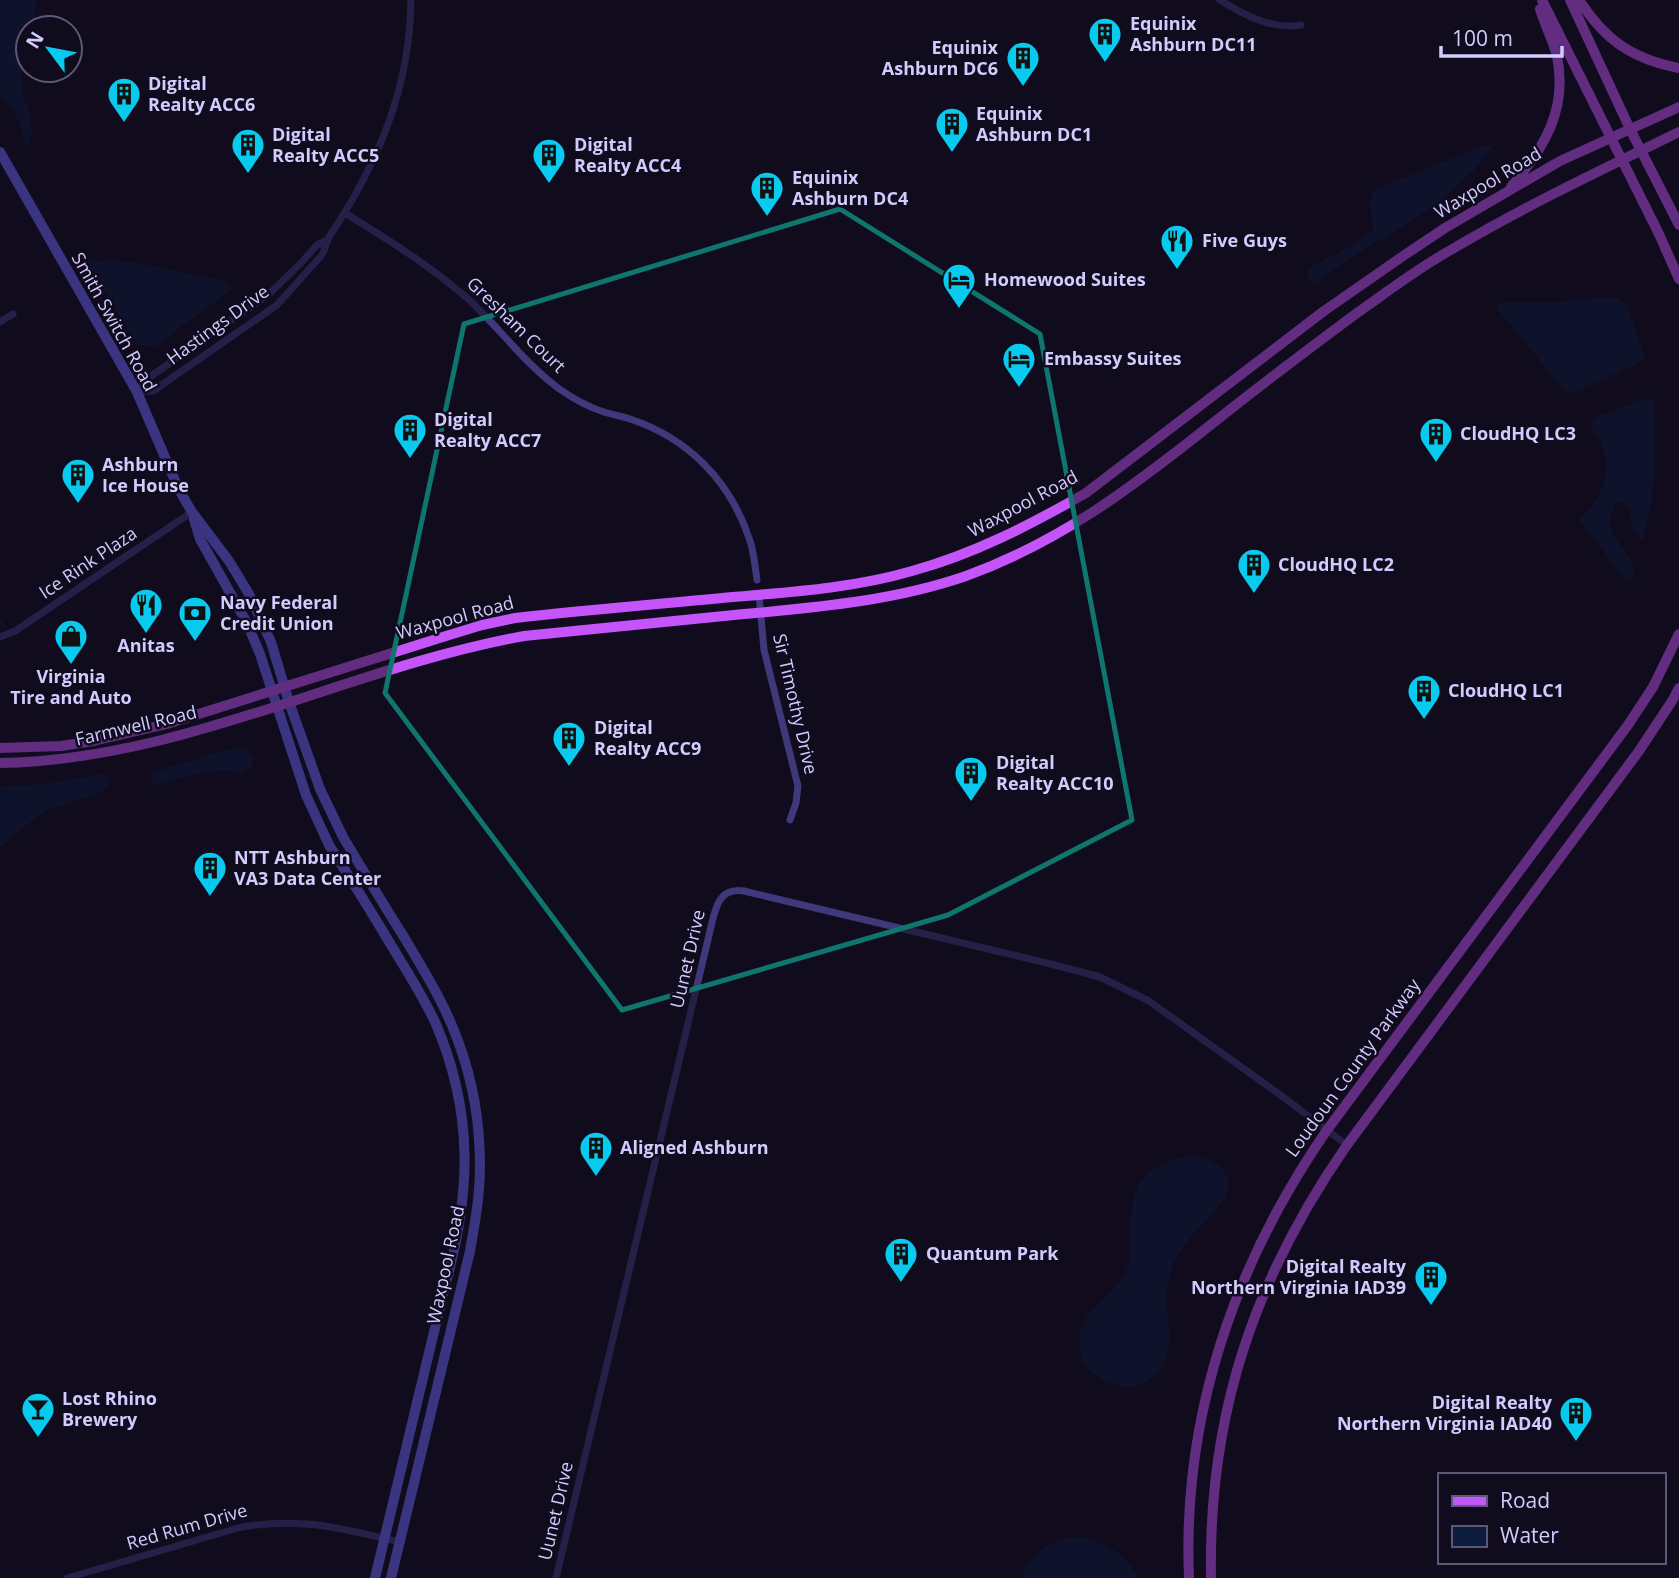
<svg xmlns="http://www.w3.org/2000/svg" width="1679" height="1578" viewBox="0 0 1679 1578" font-family="'Open Sans',sans-serif">
  <rect width="100%" height="100%" fill="#100c1e"/>
  <path fill="#0c1c3d" d="M0,0H37L31,28H28C28,49 18,69 22,89C25,107 38,126 28,143L25,145L23,141V132L16,115L0,94Z
    M1494,145L1474,170L1440,202L1389,235L1373,243L1326,275L1319,282L1313,284L1308,280L1307,272L1309,268L1346,249L1373,231C1374,216 1365,203 1375,189L1481,147Z
    M81,256L96,262L110,260L143,264L224,281L233,286L232,289L175,331C170,339 157,348 146,346C140,346 135,340 131,337L93,271Z
    M1611,297C1619,298 1623,299 1627,307L1644,354L1643,359L1637,364L1570,394L1562,388L1498,309V305L1500,303L1505,302L1547,303Z
    M1648,398L1653,401L1654,408C1656,453 1656,498 1642,542C1639,537 1634,531 1632,525C1628,513 1637,506 1618,501C1613,505 1613,509 1611,515C1603,542 1644,555 1631,580L1624,578L1579,519C1583,515 1587,512 1591,507C1605,491 1611,465 1602,445C1599,438 1594,432 1591,426L1594,418Z
    M234,748L245,749L253,756L252,766L242,772L222,770L190,775L158,785L151,781L152,774L164,769Z
    M103,774L108,780L107,787L102,792L49,809L26,825L0,847V787L46,784Z
    M1191,1156C1211,1158 1237,1171 1226,1195C1223,1203 1215,1210 1210,1216C1193,1235 1174,1252 1169,1278C1168,1286 1166,1295 1167,1304C1168,1330 1176,1359 1151,1378C1146,1383 1139,1386 1132,1387C1117,1388 1088,1375 1083,1361C1077,1347 1079,1332 1085,1320C1089,1312 1096,1306 1103,1300C1113,1291 1123,1279 1128,1266C1131,1254 1130,1241 1130,1229C1132,1184 1145,1163 1191,1156Z
    M1073,1537C1102,1540 1125,1551 1138,1578H1022C1029,1554 1049,1542 1073,1537Z"/>
  <g fill="none" stroke-linecap="round" stroke-linejoin="round">
    <path stroke="#0c1c3d" stroke-width="2.5" d="M0,621L3,625"/>
    <path stroke="#3f397c" stroke-width="7" d="M1220,0C1244,15 1272,30 1301,25
      M345,213C387,239 429,265 467,298C498,326 523,362 558,388C572,398 588,407 604,412C613,415 622,416 630,419C688,438 730,481 749,538C754,551 755,566 757,580
      M0,322L13,314
      M137,392L153,391L277,305L321,256C326,250 325,243 329,237C378,164 410,88 411,0
      M137,392L147,379L268,295L300,264L317,245L327,240
      M759,595L764,650L798,786L796,803L790,820
      M0,637L15,631L192,512
      M67,1578L238,1528C298,1516 341,1528 399,1542
      M556,1578L710,931C715,911 717,887 744,891L1051,964L1100,977L1149,1001L1275,1091L1347,1145"/>
    <path stroke="#7065fb" stroke-width="10" d="M0,152L137,392L179,490L192,512L229,561L249,594L271,642L289,702L320,789L343,837C363,870 383,904 404,937C424,971 445,1004 458,1041C473,1081 480,1124 480,1166C480,1195 475,1223 470,1251L391,1578
      M194,519L200,539L247,623L260,654L306,795L329,845C350,878 371,911 391,945C407,971 423,996 436,1024C474,1114 471,1194 445,1286L375,1578"/>
    <path stroke="#c555fa" stroke-width="10" d="M1542,0L1659,234L1679,279
      M1570,0L1630,129L1679,225
      M1579,0C1605,40 1632,59 1679,68
      M1511,187C1544,148 1568,110 1557,56C1553,41 1545,25 1540,9
      M0,748L61,746L93,741L167,724L446,636L482,625L515,618C588,610 660,604 733,597C792,592 854,588 912,571C974,554 1030,525 1086,493L1324,311L1406,254L1445,228L1560,161L1679,107
      M0,763C183,760 347,668 524,636C591,629 658,622 724,616C806,608 888,603 966,576C1060,542 1131,488 1208,427C1257,388 1307,350 1357,313C1387,292 1417,269 1449,251C1523,207 1601,170 1679,132
      M1189,1578C1182,1415 1235,1263 1327,1130L1628,725L1653,687L1679,634
      M1211,1578C1208,1415 1254,1279 1347,1145L1639,751L1672,701L1679,688"/>
  </g>
  <path d="M0 0H1679V1578H0ZM840,209L1040,334L1132,820L948,915L622,1010L385,693L464,324Z" fill="#100c1e" fill-opacity=".55" fill-rule="evenodd"/>
  <path fill="none" stroke="#0f766e" stroke-width="5" stroke-linejoin="round" d="M840,209L1040,334L1132,820L948,915L622,1010L385,693L464,324Z"/>
  <defs>
    <symbol id="building-pin" viewBox="-11 -11 22 30"><path d="M0 17L-7.5 6A9.5 9.5 0 1 1 7.5 6Z" fill="#07caee" stroke="#100c1e"/><path d="M-4-6H4V6H1V3H-1V6H-4ZM-2.5-4.3h1.7v1.8h-1.7ZM.8-4.3h1.7v1.8H.8ZM-2.5-1h1.7V.8h-1.7ZM.8-1h1.7V.8H.8Z" fill="#111"/></symbol>
    <symbol id="restaurant-pin" viewBox="-11 -11 22 30"><path d="M0 17L-7.5 6A9.5 9.5 0 1 1 7.5 6Z" fill="#07caee" stroke="#100c1e"/><path d="M-5-6h1v4h1v-4h1v4h1v-4h1v5L-1.5 .5V6h-2V.5L-5-1ZM5-6V6H3V1.5H1.5Q1.5-4 5-6Z" fill="#111"/></symbol>
    <symbol id="hotel-pin" viewBox="-11 -11 22 30"><path d="M0 17L-7.5 6A9.5 9.5 0 1 1 7.5 6Z" fill="#07caee" stroke="#100c1e"/><path d="M-6-4.5h1.5V1H6V5H4.5V3h-9V5H-6ZM-4 0a1.8 1.8 0 1 1 3.6 0ZM.5 0V-2.5h3Q6-2.5 6 0Z" fill="#111"/></symbol>
    <symbol id="bank-pin" viewBox="-11 -11 22 30"><path d="M0 17L-7.5 6A9.5 9.5 0 1 1 7.5 6Z" fill="#07caee" stroke="#100c1e"/><path d="M-6-4H6V4H-6ZM0-2.3a2.3 2.3 0 1 0 0 4.6a2.3 2.3 0 1 0 0-4.6Z" fill="#111"/></symbol>
    <symbol id="shop-pin" viewBox="-11 -11 22 30"><path d="M0 17L-7.5 6A9.5 9.5 0 1 1 7.5 6Z" fill="#07caee" stroke="#100c1e"/><path d="M-5-2.5h2.3a2.7 3.5 0 0 1 5.4 0H5L5.5 6h-11ZM-1.5-2.5h3a1.5 2.3 0 0 0-3 0Z" fill="#111"/></symbol>
    <symbol id="bar-pin" viewBox="-11 -11 22 30"><path d="M0 17L-7.5 6A9.5 9.5 0 1 1 7.5 6Z" fill="#07caee" stroke="#100c1e"/><path d="M-6-5H6L.8 .8V4.5H3.5V6h-7V4.5H-.8V.8Z" fill="#111"/></symbol>
  </defs>
  <g fill-rule="evenodd">
    <use href="#building-pin" x="1086" y="15" width="38" height="52"/>
    <use href="#building-pin" x="1004" y="39" width="38" height="52"/>
    <use href="#building-pin" x="105" y="75" width="38" height="52"/>
    <use href="#building-pin" x="933" y="105" width="38" height="52"/>
    <use href="#building-pin" x="229" y="126" width="38" height="52"/>
    <use href="#building-pin" x="530" y="136" width="38" height="52"/>
    <use href="#building-pin" x="748" y="169" width="38" height="52"/>
    <use href="#restaurant-pin" x="1158" y="222" width="38" height="52"/>
    <use href="#hotel-pin" x="940" y="261" width="38" height="52"/>
    <use href="#hotel-pin" x="1000" y="340" width="38" height="52"/>
    <use href="#building-pin" x="391" y="411" width="38" height="52"/>
    <use href="#building-pin" x="1417" y="415" width="38" height="52"/>
    <use href="#building-pin" x="59" y="456" width="38" height="52"/>
    <use href="#building-pin" x="1235" y="546" width="38" height="52"/>
    <use href="#restaurant-pin" x="127" y="586" width="38" height="52"/>
    <use href="#bank-pin" x="176" y="594" width="38" height="52"/>
    <use href="#shop-pin" x="52" y="617" width="38" height="52"/>
    <use href="#building-pin" x="1405" y="672" width="38" height="52"/>
    <use href="#building-pin" x="550" y="719" width="38" height="52"/>
    <use href="#building-pin" x="952" y="754" width="38" height="52"/>
    <use href="#building-pin" x="191" y="849" width="38" height="52"/>
    <use href="#building-pin" x="577" y="1129" width="38" height="52"/>
    <use href="#building-pin" x="882" y="1235" width="38" height="52"/>
    <use href="#building-pin" x="1412" y="1258" width="38" height="52"/>
    <use href="#bar-pin" x="19" y="1390" width="38" height="52"/>
    <use href="#building-pin" x="1557" y="1394" width="38" height="52"/>
  </g>
  <g text-anchor="middle" stroke-width="5" stroke-linejoin="round" paint-order="stroke">
    <g font-size="18" font-weight="bold" fill="#d3cbfe" stroke="#100c1e" text-anchor="start">
      <text x="1130" y="30">Equinix<tspan x="1130" dy="21">Ashburn DC11</tspan></text>
      <text x="998" y="54" text-anchor="end">Equinix<tspan x="998" dy="21">Ashburn DC6</tspan></text>
      <text x="148" y="90">Digital<tspan x="148" dy="21">Realty ACC6</tspan></text>
      <text x="976" y="120">Equinix<tspan x="976" dy="21">Ashburn DC1</tspan></text>
      <text x="272" y="141">Digital<tspan x="272" dy="21">Realty ACC5</tspan></text>
      <text x="574" y="151">Digital<tspan x="574" dy="21">Realty ACC4</tspan></text>
      <text x="792" y="184">Equinix<tspan x="792" dy="21">Ashburn DC4</tspan></text>
      <text x="1202" y="247">Five Guys</text>
      <text x="984" y="286">Homewood Suites</text>
      <text x="1044" y="365">Embassy Suites</text>
      <text x="434" y="426">Digital<tspan x="434" dy="21">Realty ACC7</tspan></text>
      <text x="1460" y="440">CloudHQ LC3</text>
      <text x="102" y="471">Ashburn<tspan x="102" dy="21">Ice House</tspan></text>
      <text x="1278" y="571">CloudHQ LC2</text>
      <text x="220" y="609">Navy Federal<tspan x="220" dy="21">Credit Union</tspan></text>
      <text x="146" y="652" text-anchor="middle">Anitas</text>
      <text x="71" y="683" text-anchor="middle">Virginia<tspan x="71" dy="21">Tire and Auto</tspan></text>
      <text x="1448" y="697">CloudHQ LC1</text>
      <text x="594" y="734">Digital<tspan x="594" dy="21">Realty ACC9</tspan></text>
      <text x="996" y="769">Digital<tspan x="996" dy="21">Realty ACC10</tspan></text>
      <text x="234" y="864">NTT Ashburn<tspan x="234" dy="21">VA3 Data Center</tspan></text>
      <text x="620" y="1154">Aligned Ashburn</text>
      <text x="926" y="1260">Quantum Park</text>
      <text x="1406" y="1273" text-anchor="end">Digital Realty<tspan x="1406" dy="21">Northern Virginia IAD39</tspan></text>
      <text x="62" y="1405">Lost Rhino<tspan x="62" dy="21">Brewery</tspan></text>
      <text x="1552" y="1409" text-anchor="end">Digital Realty<tspan x="1552" dy="21">Northern Virginia IAD40</tspan></text>
    </g>
    <g font-size="18" fill="#d3cbfe" stroke="#100c1e">
      <text transform="translate(1488 183) rotate(-31)" y="6">Waxpool Road</text>
      <text transform="translate(114 322) rotate(61)" y="6">Smith Switch Road</text>
      <text transform="translate(218 325) rotate(-36)" y="6">Hastings Drive</text>
      <text transform="translate(516 325) rotate(44)" y="6">Gresham Court</text>
      <text transform="translate(1023 504) rotate(-28)" y="6">Waxpool Road</text>
      <text transform="translate(88 563) rotate(-34)" y="6">Ice Rink Plaza</text>
      <text transform="translate(455 618) rotate(-15)" y="6">Waxpool Road</text>
      <text transform="translate(795 704) rotate(77)" y="6">Sir Timothy Drive</text>
      <text transform="translate(136 726) rotate(-13)" y="6">Farmwell Road</text>
      <text transform="translate(688 959) rotate(-77)" y="6">Uunet Drive</text>
      <text transform="translate(1353 1068) rotate(-54)" y="6">Loudoun County Parkway</text>
      <text transform="translate(446 1265) rotate(-78)" y="6">Waxpool Road</text>
      <text transform="translate(556 1511) rotate(-77)" y="6">Uunet Drive</text>
      <text transform="translate(187 1527) rotate(-16)" y="6">Red Rum Drive</text>
    </g>
  </g>
  <rect x="1438" y="1473" width="228" height="91" fill="#100c1e" stroke="#5e5878" stroke-width="2"/>
  <rect x="1452" y="1496" width="35" height="10" fill="#c555fa" stroke="#5e5878" stroke-width="2"/>
  <text x="1500" y="1508" font-size="21" fill="#d3cbfe">Road</text>
  <rect x="1452" y="1526" width="35" height="21" fill="#0c1c3d" stroke="#5e5878" stroke-width="2"/>
  <text x="1500" y="1543" font-size="21" fill="#d3cbfe">Water</text>
  <g transform="translate(49 49) rotate(302)"><circle r="33" fill="#100c1e" stroke="#5e5878" stroke-width="2"/>
  <path d="M0-5L12 26L0 18L-12 26Z" fill="#07caee"/>
  <text y="-10" font-size="19" font-weight="bold" text-anchor="middle" fill="#d3cbfe">N</text>
  </g>
  <path d="M1441 46v10h121v-10" fill="none" stroke="#d3cbfe" stroke-width="3.5"/>
  <text x="1452" y="46" font-size="21" fill="#d3cbfe" stroke="#100c1e" stroke-width="5" paint-order="stroke">100 m</text>
</svg>
